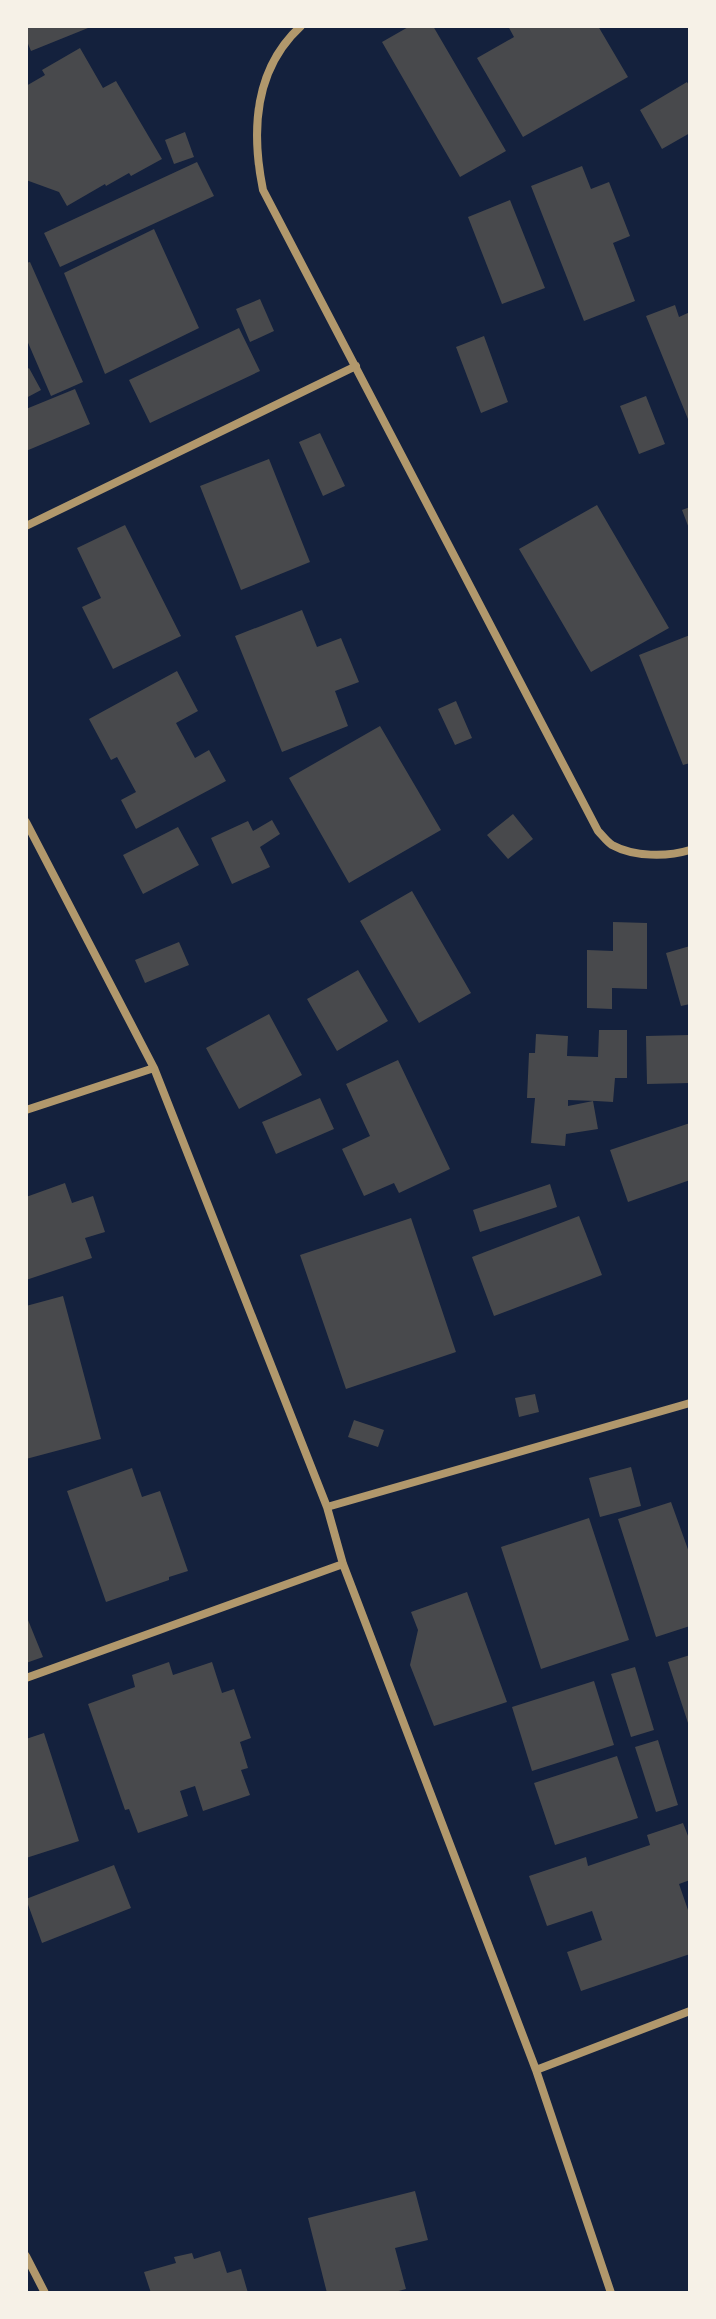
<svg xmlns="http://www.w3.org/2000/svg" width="716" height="2319" viewBox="0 0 716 2319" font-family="'Exo 2',sans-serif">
  <rect width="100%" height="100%" fill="#14213d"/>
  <path fill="#48494c" d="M26,26H93L31,51L26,39Z
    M410,26H433L506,151L460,177L382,42Z
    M508,26H598L628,77L523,137L477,58L514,37Z
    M80,48L103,88L116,81L162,159L131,176L129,173L106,186L105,184L67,206L59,192L26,180V86L45,75L42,70Z
    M687,82L690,87V133L662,149L640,110Z
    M185,132L194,157L174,164L165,140Z
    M197,162L214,196L60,267L44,233Z
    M582,166L591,189L609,182L630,236L613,243L635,301L584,321L531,186Z
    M510,200L545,288L502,304L468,217Z
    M154,229L199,328L105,374L64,273Z
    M30,262L83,382L51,396L26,338V263Z
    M260,299L274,331L250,342L236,309Z
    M675,305L679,317L690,312V424L646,316Z
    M239,328L260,371L150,423L129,380Z
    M484,336L508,402L481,413L456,347Z
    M29,368L41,390L26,398V370Z
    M75,389L90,424L26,451V409Z
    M646,396L665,444L639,454L620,406Z
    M320,433L345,486L323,496L299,442Z
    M269,459L310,562L241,590L200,486Z
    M597,505L669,628L591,672L519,549Z
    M690,507V531L682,510Z
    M125,525L181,636L113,669L82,607L101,598L77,548Z
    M302,610L317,647L341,638L359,682L335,691L348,726L282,752L235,636Z
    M690,635V763L683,765L639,655Z
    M177,671L198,711L176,723L195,758L209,750L226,781L136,829L121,800L136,792L117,757L111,760L89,719Z
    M456,701L472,738L455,745L438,709Z
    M380,726L441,830L349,883L289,778Z
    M513,814L533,839L508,859L487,835Z
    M272,820L280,834L260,847L270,867L232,884L211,838L248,821L253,831Z
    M178,827L199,865L143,894L123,855Z
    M412,891L471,993L419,1023L360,921Z
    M613,922L647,923V989L612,988V1009L587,1008V950L613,951Z
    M179,942L189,965L145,983L135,960Z
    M690,946V1004L681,1006L666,953Z
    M358,970L388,1021L337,1051L307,999Z
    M269,1014L302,1075L239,1109L206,1048Z
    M599,1030H627V1078H615L613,1102L596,1101L568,1100V1106L593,1101L598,1129L566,1134L565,1146L531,1143L535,1098H527L529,1053H535L536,1034L568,1036L567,1056L598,1057Z
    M690,1035V1083L647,1084L646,1036Z
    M398,1060L450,1169L399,1193L394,1183L364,1196L342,1149L370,1136L346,1084Z
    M320,1098L334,1129L276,1154L262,1122Z
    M690,1123V1180L628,1202L610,1150Z
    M65,1183L72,1203L93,1196L105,1232L85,1238L92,1258L26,1280V1197Z
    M550,1184L557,1207L480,1232L473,1210Z
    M579,1216L602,1275L494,1316L472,1257Z
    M411,1218L456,1352L346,1389L300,1255Z
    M63,1296L101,1439L26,1459V1306Z
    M535,1394L539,1412L519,1417L515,1398Z
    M354,1420L384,1430L378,1447L348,1437Z
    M631,1467L641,1506L600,1517L589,1478Z
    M132,1468L142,1497L160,1491L188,1571L169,1577V1580L106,1602L67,1491Z
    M671,1502L690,1555V1626L656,1637L618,1519Z
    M589,1518L629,1640L541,1669L501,1547Z
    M467,1592L507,1702L434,1726L410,1665L418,1630L411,1612Z
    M26,1615L43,1657L26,1663Z
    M690,1655V1726H689L668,1662Z
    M169,1662L173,1675L212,1662L222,1693L234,1689L251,1738L240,1742L248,1768L241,1770L250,1795L203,1811L195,1786L180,1791L188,1816L138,1833L129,1809L125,1810L88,1704L135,1687L132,1675Z
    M635,1667L654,1730L631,1737L611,1674Z
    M594,1681L614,1745L532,1771L512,1707Z
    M44,1733L79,1841L26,1858V1739Z
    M658,1740L678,1805L656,1812L635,1747Z
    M617,1756L638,1818L555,1845L534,1783Z
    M683,1823L690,1841V1880L679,1884L688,1910L690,1909V1954L581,1991L567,1952L602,1940L592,1911L547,1926L529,1876L586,1857L588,1866L650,1845L647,1835Z
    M114,1865L131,1908L42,1943L26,1899Z
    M415,2191L428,2240L395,2248L406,2289L391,2293H327L308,2218Z
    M220,2251L227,2273L241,2269L248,2293H151L144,2272L176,2263L174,2257L192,2253L194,2259Z"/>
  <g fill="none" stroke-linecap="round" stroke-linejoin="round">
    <path stroke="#b1986c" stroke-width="8" d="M301,26C254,69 251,131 263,190L598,831C602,835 607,842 612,845C634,857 667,857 690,850
      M26,526L356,366
      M26,822L154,1068L327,1507L343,1564L536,2070L611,2293
      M26,1110L154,1068
      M327,1507L690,1403
      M26,1678L343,1564
      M536,2070L690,2011
      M26,2256L45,2293"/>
  </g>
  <rect width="716" height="2319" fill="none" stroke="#f6f1e7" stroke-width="56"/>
</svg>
